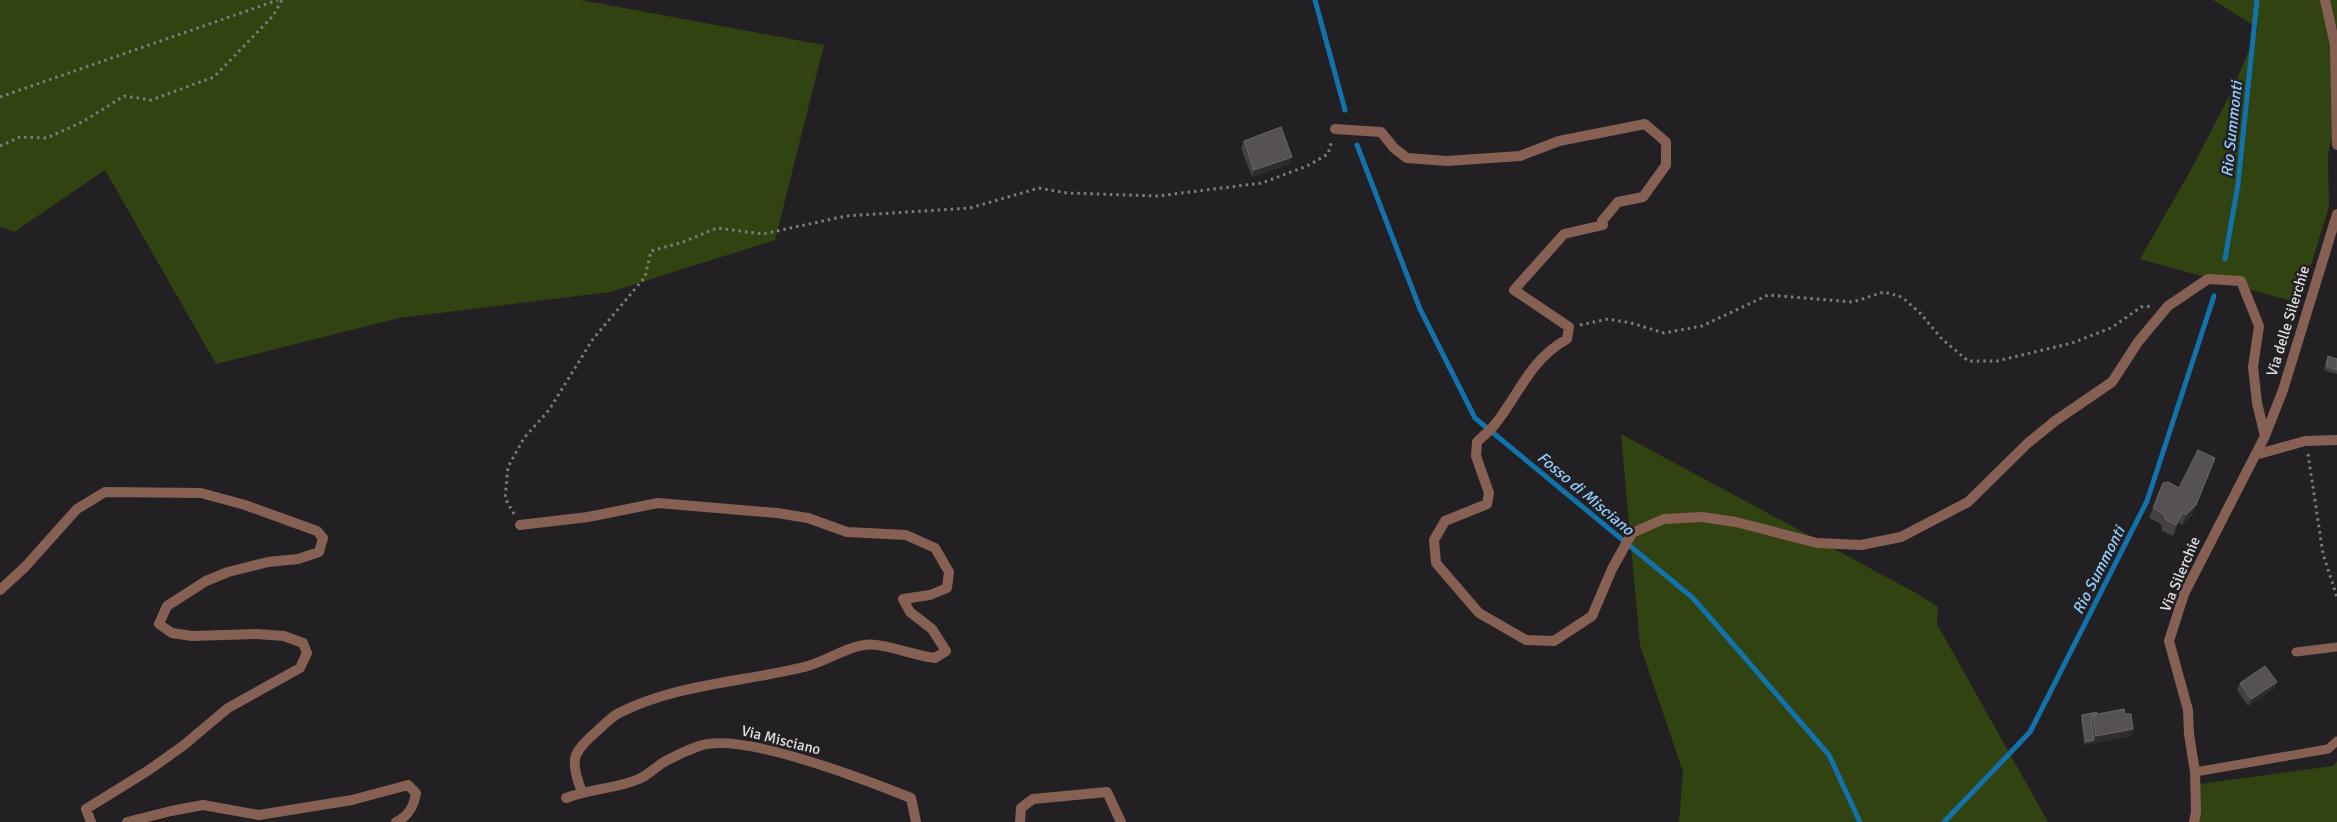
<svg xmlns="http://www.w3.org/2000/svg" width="2337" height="822" viewBox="0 0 2337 822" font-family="Signika,sans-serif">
  <rect width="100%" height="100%" fill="#222023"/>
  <path fill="#314311" d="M0,0H581L824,45L775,240L610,292L399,318L216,364L105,170L14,232L0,227Z
    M2213,0H2337V115L2328,156L2329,207L2299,303L2140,259L2193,166L2233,89L2258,28Z
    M1621,434L1916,593L1938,607L1937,624L2048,822H1679L1683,772L1640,645Z
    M2337,761V822H2198L2200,784L2333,766Z"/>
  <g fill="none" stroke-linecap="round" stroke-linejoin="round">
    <path stroke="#1272ab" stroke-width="5" d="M1315,0L1345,110
      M1357,145L1420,309L1475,418L1693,598L1829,755L1860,822
      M2225,259L2238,184L2257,0
      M1944,822L2030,732L2147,501L2214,296"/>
    <path stroke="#7d7b7e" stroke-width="3" stroke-dasharray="2.5 4" stroke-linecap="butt" d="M0,97L278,0
      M0,146L20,137L47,138L84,121L124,96L151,100L214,77L273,16L282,0
      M1580,325L1608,319L1631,323L1664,333L1702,326L1768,295L1853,302L1884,292L1902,297L1921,314L1942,339L1968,361H1997L2072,343L2111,328L2141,307L2151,306
      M2308,454L2323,554L2337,597
      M514,514L505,498L508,467L524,438L549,410L593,339L645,277L651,251L683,242L717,228L763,234L846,216L970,208L1039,188L1067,193L1158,196L1262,183L1307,166L1328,154L1332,140"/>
    <path stroke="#876054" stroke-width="9" d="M2296,652L2337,647
      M2195,772L2328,749L2337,741"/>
    <path stroke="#876054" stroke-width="10" d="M2325,0L2335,45L2337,145
      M1335,129L1381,132L1394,148L1407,158L1447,161L1520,156L1559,141L1645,124L1666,142V165L1643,197L1618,202L1602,221L1603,225L1564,234L1514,290L1569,327L1567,339C1530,360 1521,391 1496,423C1491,430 1483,436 1477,442L1476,456L1489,493L1487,504L1445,521L1434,540L1436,563L1479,613L1526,640L1554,641L1592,616L1612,569L1632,533L1664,519L1702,517L1736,522L1817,543L1861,545L1901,537L1968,502L2028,443L2055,421L2112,382L2138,342L2168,306L2208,279L2241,281L2259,326L2253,367L2257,403L2265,436
      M2255,455L2305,441L2337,440
      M520,525L588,517L658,503L777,513L808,518L847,532L906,535L935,548L949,572L947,588L930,595L903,599L910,612L932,629L946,651L935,658C914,656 883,642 864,645C846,647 823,663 804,667C743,682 676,684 619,713C611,717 603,726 596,732C589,738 580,746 576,755C572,765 578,782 582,792
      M0,590L25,567L77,509L105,492L201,493L245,505L317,531L323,538L319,552L298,559L268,562L228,572L206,581L167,606L159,624L172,633L192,636L257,634L284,636L303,643L307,653L300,668L228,708L184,745L149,770L86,809L91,822
      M566,798C589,789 615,789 639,779C648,775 656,767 664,762C675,756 688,750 699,746C742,731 866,780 911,798L916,822
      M127,822L171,811L203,805L259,815L352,800L408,785L416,793C414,806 409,816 396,822
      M1020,822L1021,808L1033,799L1107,792L1121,822
      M2194,822L2196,812L2195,772L2189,734L2188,710L2169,641L2184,594L2265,436L2283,390L2337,214"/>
  </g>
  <path fill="#444043" d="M1244,141L1292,157L1289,164L1252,177L1241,148Z
    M2328,356L2337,359V374L2324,370Z
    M2211,468L2192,515L2182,525L2179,522L2173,536L2162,531L2161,524L2149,518L2153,508L2179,488Z
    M2277,682L2274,689L2248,706L2237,690L2240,683Z
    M2097,714H2125L2133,729L2131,736L2084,745L2081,719L2082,715Z"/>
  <path fill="#2f2c2f" d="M1292,157L1289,164L1252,177L1254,170Z
    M2211,468L2192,515L2182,525L2186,515Z
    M2183,512L2179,522L2173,536L2176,525Z
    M2277,682L2274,689L2248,706L2251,699Z
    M2133,729L2131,736L2084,745L2086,742L2094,740L2096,736Z"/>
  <path fill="#555154" stroke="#6a676a" d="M1281,127L1292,157L1254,170L1244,141Z
    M2328,356L2337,359V370L2326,366Z
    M2198,450L2215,458L2196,505L2186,515L2183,512L2176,525L2166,520L2164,514L2153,508L2163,483L2168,482L2179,488Z
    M2265,666L2277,682L2251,699L2240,683Z
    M2124,709L2125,714H2131L2133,729L2096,736L2093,715Z
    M2097,712V714L2093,715L2091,719L2094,740L2086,742L2082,715Z"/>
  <g text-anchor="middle" stroke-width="5" stroke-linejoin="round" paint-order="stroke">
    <g font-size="15" fill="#e0dfe1" stroke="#222023">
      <text transform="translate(2288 321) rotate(-73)" y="5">Via delle Silerchie</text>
      <text transform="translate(2180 574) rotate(-67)" y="5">Via Silerchie</text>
      <text transform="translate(781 740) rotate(14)" y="5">Via Misciano</text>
    </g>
    <g font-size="16" font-style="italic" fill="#92cefd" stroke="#222023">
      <text transform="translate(2231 129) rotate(-84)" y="6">Rio Summonti</text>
      <text transform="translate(1586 493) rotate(40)" y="6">Fosso di Misciano</text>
      <text transform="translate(2098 570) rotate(-63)" y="6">Rio Summonti</text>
    </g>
  </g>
</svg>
